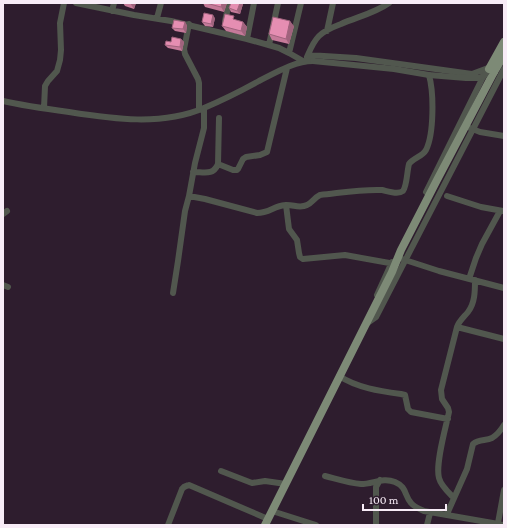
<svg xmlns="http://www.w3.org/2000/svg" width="507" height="528" viewBox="0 0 507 528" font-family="'Crimson Pro',serif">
  <rect width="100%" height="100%" fill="#2e1d2e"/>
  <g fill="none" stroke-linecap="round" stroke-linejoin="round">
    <path stroke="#51574e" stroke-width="6" d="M76,3L134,15L171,21L247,39L279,48L289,53L303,61
      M112,11L114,3
      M157,18L161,3
      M225,21L229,3
      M189,24L184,49L185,54L198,79L199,83V110
      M327,31L333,3
      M247,39L254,3
      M269,45L278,3
      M289,53L301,3
      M308,55L356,58L472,74L488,68L491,69
      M307,57C310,50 313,42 319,36C325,30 333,27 341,24C357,17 375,13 389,3
      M3,101C25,106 47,109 69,112C113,119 162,126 204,108C223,100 241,91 259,81C275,73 295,61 313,61
      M44,108L45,86L48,81L57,71L60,60L61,50L60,23L64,3
      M470,128L480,132L504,136
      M218,164L233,170H237L238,169L243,159L246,157L260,155L267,152L287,68
      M193,172C204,172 213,176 218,164L219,118
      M426,192L485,73
      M189,196L205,199L257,213C269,213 274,206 285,205C293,204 299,209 307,205C312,203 314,198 320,195C340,193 361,189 382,190C387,191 398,195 403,191C407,186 407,171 409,164C413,158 422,157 426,150C434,134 434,93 429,75
      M447,196L481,207L503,211
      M286,205L289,229L297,240L299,253L300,257L303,259L345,255L395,264
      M3,214L7,211
      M402,259L439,271L504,288
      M469,279L476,258L482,244L500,211
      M3,285L8,287
      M173,293L178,261L185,211L189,196L195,163L204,128V108
      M377,295L392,262
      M366,324L376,317L504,69
      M457,327L504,339
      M339,376C358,388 379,391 401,394L405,395L408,409L411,412L448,419
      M221,471L252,483L265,481L286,484
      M325,476C337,479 349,483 361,484C373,484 383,477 395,482C407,487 404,495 411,503C414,507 420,509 424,511L504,525
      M454,498C448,492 441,486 439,478C435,464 446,427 449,412L448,408L442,399L441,390L457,327C459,321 464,317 468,312C475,303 475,291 475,280
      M272,511L316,525
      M447,514L467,469L473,444C479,439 486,441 492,438C497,435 501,430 504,425
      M498,523L504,490
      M168,525L182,489C184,486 186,486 189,485L268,519
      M376,525V487L380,480
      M427,525L430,513"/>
    <path stroke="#7d8a76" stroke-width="8" d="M265,525L392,272L401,250L437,180L494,72L490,69"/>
    <path stroke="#51574e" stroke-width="6" d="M313,61L394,69L429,75L466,78H478L484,76L489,69"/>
    <path stroke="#7d8a76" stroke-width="8" d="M489,69L504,42
      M494,72L504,55"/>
  </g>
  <path fill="#c57a99" d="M123,3H136L134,9L125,6Z
    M203,3H227L224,12L205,7Z
    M243,4L240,14L231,12L229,8Z
    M215,18L213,27L205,26L202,22Z
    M237,20L243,22L247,27L245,36L226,31L222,26Z
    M187,25L186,33L175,31L172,28Z
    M294,26L289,44L272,40L269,34Z
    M181,39L184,42L182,51L168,48L165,45L171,42Z"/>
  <path fill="#a0637d" d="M130,3H136L134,9Z
    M222,3H227L224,12L221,7Z
    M240,3H241L243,4L240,14L237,11Z
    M213,15L215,18L213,27L211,24Z
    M290,21L294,26L289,44L286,39Z
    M185,22L187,25L186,33L183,29Z
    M243,22L247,27L245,36L241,31Z
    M181,39L184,42L182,51L180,47Z"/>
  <path fill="#e58eb2" stroke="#a0637d" d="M206,3H222L221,7Z
    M231,3H240L237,11L229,8Z
    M204,13L213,15L211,24L202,22Z
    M225,14L234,16L233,19L243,22L241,31L222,26Z
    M273,17L290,21L286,39L269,34Z
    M174,20L185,22L183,29L172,28Z
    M172,37L181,39L180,47L165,45L166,41L171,42Z"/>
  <rect width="507" height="528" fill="none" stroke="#f8ecf7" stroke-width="8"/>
  <path d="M363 504v6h83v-6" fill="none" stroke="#f8ecf7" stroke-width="2"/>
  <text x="369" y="504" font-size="12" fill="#f8ecf7" stroke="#2e1d2e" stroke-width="3" paint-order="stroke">100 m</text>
</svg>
